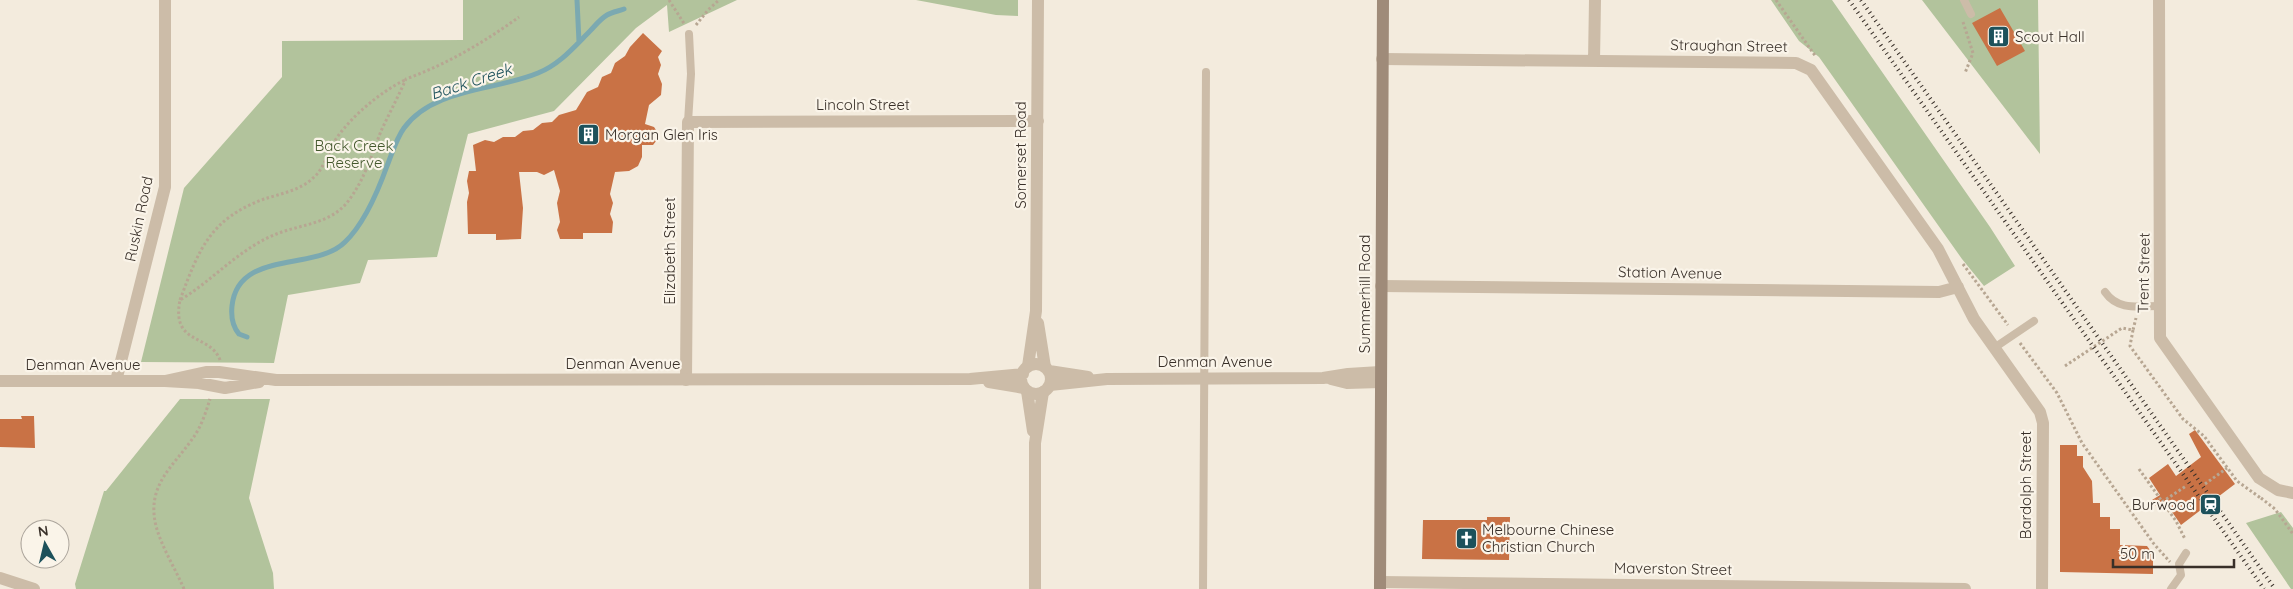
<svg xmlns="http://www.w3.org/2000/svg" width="2293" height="589" viewBox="0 0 2293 589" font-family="Quicksand,sans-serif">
  <rect width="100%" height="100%" fill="#f3ebdd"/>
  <path fill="#b2c39c" d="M463,0H737L669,32L667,5L636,28L554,111L468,134L437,257L368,260L360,283L288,295L274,363L141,362L184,188L282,77V41L463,40Z
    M916,0H1018V16L996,15Z
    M1771,0H1832L1990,227L2015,266L1984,286L1962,259L1819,57L1799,41Z
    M1922,0H2038L2040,154Z
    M180,399H270L249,498L273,573L274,589H76L75,584L104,491H106Z
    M2281,512L2293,528V589H2291L2246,523Z"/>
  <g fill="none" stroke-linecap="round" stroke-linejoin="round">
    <path stroke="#7ba9b1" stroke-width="5" d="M577,0L579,42
      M247,337L239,334C232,326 231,316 232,306C238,249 315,272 345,242C365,223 378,191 387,166C392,154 396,139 404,128C433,88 495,91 538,73C560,64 574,47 590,31C595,26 600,19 607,15C612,12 619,11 624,9"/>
  </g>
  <path fill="#c97245" d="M2000,8L2025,51L1997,66L1972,23Z
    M643,33L662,51L658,57L661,65L658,74L662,84L661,95L649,105L645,124L654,127L660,136L653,145H642V157L638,166L629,171L615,172L610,194L613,203L610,214L613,222L612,233H583V239H560L557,230L560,222L557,203L560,191L554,170L544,175L537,172H519L523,208L521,239L496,240V234H468L467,202L469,193L467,181L469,171H476L473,145L485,140L494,142L503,137H515L523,131L533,130L542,123L552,122L559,115L576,110L587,92L598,87L602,77L611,73L615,63L625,56L630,47Z
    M21,416H34L35,448L0,447V419H22Z
    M2195,430L2235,484L2181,525L2168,506L2159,511L2152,500L2160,495L2149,478L2168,464L2176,476L2201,457L2189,434Z
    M2060,445H2077V456H2083V467L2092,481L2093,503H2100V517H2110V529H2120V545L2147,546L2153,554V574L2060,572Z
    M1487,517H1510L1509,560L1422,559L1423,520H1487Z"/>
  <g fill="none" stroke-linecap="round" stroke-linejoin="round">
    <path stroke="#b7a692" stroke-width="3" stroke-dasharray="2.5 2.5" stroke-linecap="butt" d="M669,0L685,25
      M1776,0L1816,57
      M1963,22L1973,53L1965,73
      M696,25L708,10L719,0
      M1963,264L2008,325
      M180,300C199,249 210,219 264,199C280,194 301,190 313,178C324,169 327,154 334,142C349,118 380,92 405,80
      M2133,330L2130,346L2183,419L2204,436L2237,481L2262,499
      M2020,343L2057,393L2082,443L2154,544L2170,562
      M220,360C210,333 171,346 180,300C212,281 238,250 274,235C299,224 331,225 349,200C364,180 372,155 381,131C389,114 398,97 406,79C447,64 483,43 519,17
      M2065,366L2122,328L2133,330L2136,318
      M2139,469L2176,521L2185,539
      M2205,484L2227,468
      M2261,498L2275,509L2293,534
      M2162,502L2186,486
      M184,589C175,568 162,548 156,526C146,485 173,467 193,438C201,427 206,412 210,399"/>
    <path stroke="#ccbca8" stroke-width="8" d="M1964,0L1971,14
      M688,122L691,74L689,34
      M2105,292C2118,311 2139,306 2159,306
      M1994,348L2034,321
      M1203,589L1206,72
      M2171,589L2181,575L2179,564L2186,553"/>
    <path stroke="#ccbca8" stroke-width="12" d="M2159,0L2160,338L2259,478L2278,490L2293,493
      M1382,59L1796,63L1811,70L1938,249L1974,319L2040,412L2043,423L2042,589
      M1594,61L1595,0
      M1381,286L1939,292L1958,287
      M1038,323L1045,367
      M1028,366L1036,311L1038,0
      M686,380L688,122L1038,121
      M116,381L165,187V0
      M1027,391L1033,431
      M0,578L34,589
      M1380,582L1965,589
      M1035,589V443L1043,392"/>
    <path stroke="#ccbca8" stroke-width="12" d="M1021 379a15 15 0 1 1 30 0a15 15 0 1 1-30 0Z
      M1049,371L1088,377
      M1331,379L1347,383L1380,382
      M0,381H165L199,383L225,388L259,382
      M165,381L206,372H219L276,380L970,379L1023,374
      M989,382L1024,388
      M1050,385L1107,379L1323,378L1348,374L1380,372"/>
    <path stroke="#9f8b79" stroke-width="12" d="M1380,589L1383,0"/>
    <path stroke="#382f28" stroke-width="4" stroke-dasharray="1 4" stroke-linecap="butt" d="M1849,0L2264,589
      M1861,0L2275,589"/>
  </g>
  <defs>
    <symbol id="building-square" viewBox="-11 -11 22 22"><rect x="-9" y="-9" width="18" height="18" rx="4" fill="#1d515b" stroke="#faf4e9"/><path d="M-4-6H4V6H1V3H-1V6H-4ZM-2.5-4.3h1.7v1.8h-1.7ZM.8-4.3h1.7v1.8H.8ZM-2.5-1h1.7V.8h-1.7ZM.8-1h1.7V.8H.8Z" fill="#fff"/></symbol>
    <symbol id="station-square" viewBox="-11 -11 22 22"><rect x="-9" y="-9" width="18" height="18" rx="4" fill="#1d515b" stroke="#faf4e9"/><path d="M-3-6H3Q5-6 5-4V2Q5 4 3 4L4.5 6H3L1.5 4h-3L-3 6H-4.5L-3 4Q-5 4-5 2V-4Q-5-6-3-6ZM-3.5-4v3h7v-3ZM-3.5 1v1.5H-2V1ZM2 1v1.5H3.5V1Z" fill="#fff"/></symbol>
    <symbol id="church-square" viewBox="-11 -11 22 22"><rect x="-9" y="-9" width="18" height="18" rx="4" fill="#1d515b" stroke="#faf4e9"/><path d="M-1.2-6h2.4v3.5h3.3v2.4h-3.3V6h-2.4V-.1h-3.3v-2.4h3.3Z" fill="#fff"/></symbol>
  </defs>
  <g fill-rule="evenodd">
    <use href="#building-square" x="1986" y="24" width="25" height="25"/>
    <use href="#building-square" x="576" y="122" width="25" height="25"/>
    <use href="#station-square" x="2198" y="492" width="25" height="25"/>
    <use href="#church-square" x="1454" y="526" width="25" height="25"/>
  </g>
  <g text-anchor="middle" stroke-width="4.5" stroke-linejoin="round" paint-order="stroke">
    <g font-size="15" fill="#382f28" stroke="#faf4e9" text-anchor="start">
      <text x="2015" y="42">Scout Hall</text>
      <text x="605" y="140">Morgan Glen Iris</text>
      <text x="2195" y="510" text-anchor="end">Burwood</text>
      <text x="1482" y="535">Melbourne Chinese<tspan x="1482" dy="17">Christian Church</tspan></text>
    </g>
    <g font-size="15" fill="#382f28" stroke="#faf4e9">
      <text transform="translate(1729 46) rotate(1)" y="5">Straughan Street</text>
      <text x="863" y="110">Lincoln Street</text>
      <text transform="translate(1021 155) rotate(-90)" y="5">Somerset Road</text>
      <text transform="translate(139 219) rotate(-78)" y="5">Ruskin Road</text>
      <text transform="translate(670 251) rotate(-90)" y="5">Elizabeth Street</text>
      <text transform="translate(1670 273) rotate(1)" y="5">Station Avenue</text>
      <text transform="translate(2144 273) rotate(-89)" y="5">Trent Street</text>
      <text transform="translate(1365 294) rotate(-90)" y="5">Summerhill Road</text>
      <text x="1215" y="367">Denman Avenue</text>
      <text x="623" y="369">Denman Avenue</text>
      <text x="83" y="370">Denman Avenue</text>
      <text transform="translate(2026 485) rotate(-90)" y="5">Bardolph Street</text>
      <text transform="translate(1673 569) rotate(1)" y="5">Maverston Street</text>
    </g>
    <g font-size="15" fill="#43572c" stroke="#faf4e9">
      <text x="354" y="151">Back Creek<tspan x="354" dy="17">Reserve</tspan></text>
    </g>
    <g font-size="16" font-style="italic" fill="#1d515b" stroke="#faf4e9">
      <text transform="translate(471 81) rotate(-18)" y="6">Back Creek</text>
    </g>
  </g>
  <g transform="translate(45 544) rotate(352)"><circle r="24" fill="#faf4e9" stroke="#aca59c"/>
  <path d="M0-4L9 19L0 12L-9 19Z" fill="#1d515b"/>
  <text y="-8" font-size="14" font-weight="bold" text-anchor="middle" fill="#382f28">N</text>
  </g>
  <path d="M2113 559v8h121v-8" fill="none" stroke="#382f28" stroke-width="2.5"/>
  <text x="2120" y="559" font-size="15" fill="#382f28" stroke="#faf4e9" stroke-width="4" paint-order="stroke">50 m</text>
</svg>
